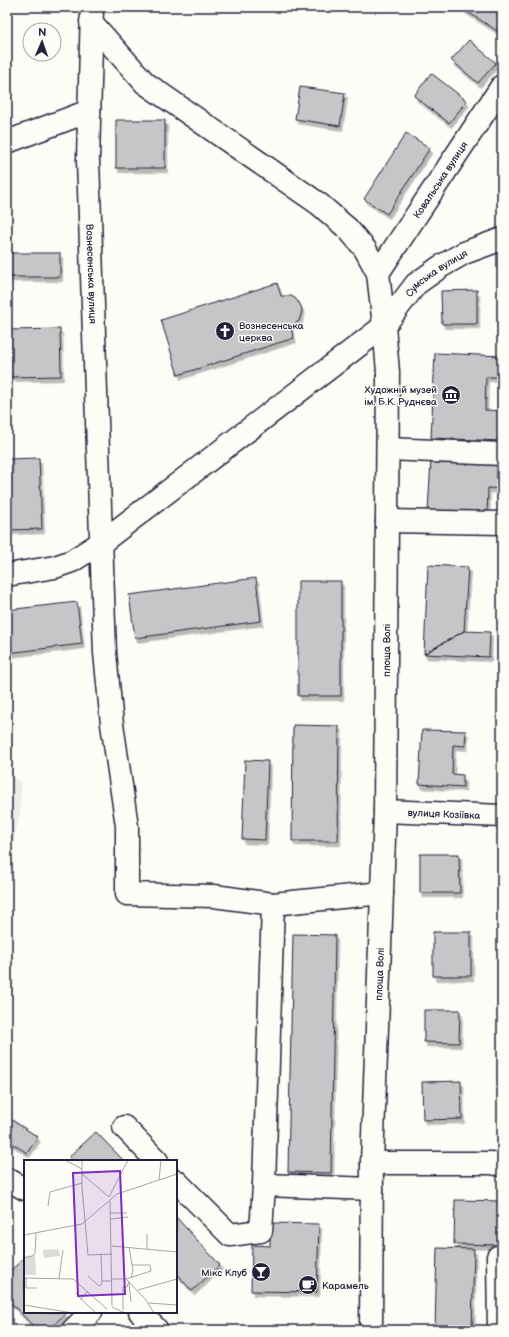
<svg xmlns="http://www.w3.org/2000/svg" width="509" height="1337" viewBox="0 0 509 1337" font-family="'Balsamiq Sans',sans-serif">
  <defs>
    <filter id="shadow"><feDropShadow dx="2.5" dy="4.5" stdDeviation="0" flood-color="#0004"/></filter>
  </defs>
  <rect width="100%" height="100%" fill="#fdfcf7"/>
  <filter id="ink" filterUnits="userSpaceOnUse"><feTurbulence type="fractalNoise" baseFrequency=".025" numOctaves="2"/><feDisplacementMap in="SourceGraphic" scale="8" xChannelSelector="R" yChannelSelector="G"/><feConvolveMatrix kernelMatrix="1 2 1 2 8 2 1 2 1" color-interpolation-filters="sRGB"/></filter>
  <g filter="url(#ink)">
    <path fill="#ecece9" d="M7,773L21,783L20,811L7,877Z"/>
    <path fill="#c6c6c8" stroke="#22223b" filter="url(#shadow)" d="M464,7H502V34L463,9Z
      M469,40L496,63L478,83L451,60Z
      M431,73L467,101L449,123L414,96Z
      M300,87L345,93L340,126L295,119Z
      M116,120H165V168H116Z
      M406,133L430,148L387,214L364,199Z
      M9,253H60V277H9Z
      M277,283L281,296H291L295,298L301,306L302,311L299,321L290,326L294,338L178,375L161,320Z
      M477,290V324H442L441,291Z
      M60,329L61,376L9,377L8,330Z
      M435,353L502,356V377H486L485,410L502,411V441L431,438Z
      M39,458L42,529L7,530V459Z
      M431,460L502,464V489L488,488L487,514L428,511Z
      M428,565L468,567L464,631L424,654Z
      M256,578L261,621L135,638L129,595Z
      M298,581H341V696H298Z
      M77,602L82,644L7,653V610Z
      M464,631L490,632L489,657L424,654Z
      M293,725L339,726L338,841H292Z
      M422,730L466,731L465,746L453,745L452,774L463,775V787L419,784Z
      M245,760L268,761L265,840L242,839Z
      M420,854H459L460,893H420Z
      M433,932H471V976H433Z
      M293,934L335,935L331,1173L288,1172Z
      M424,1010H460L459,1043L424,1042Z
      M461,1081L462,1119L423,1120L422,1082Z
      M9,1118L38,1137L27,1153L7,1140V1121Z
      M96,1132L124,1161H72L69,1157Z
      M455,1200L502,1201V1245L454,1244Z
      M176,1217L220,1265L192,1291L176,1273Z
      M270,1223L319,1224L317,1292L251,1291L252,1245L270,1246Z
      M437,1248L474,1249L472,1330H435Z
      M25,1257V1312H67L48,1330H37L7,1299V1274Z"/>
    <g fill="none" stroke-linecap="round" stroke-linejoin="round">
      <defs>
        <g id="minor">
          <path id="s1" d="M92,7L88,160L105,653L112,724L127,826V894L214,896L273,904L382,893"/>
          <path d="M91,22L145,83L319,204L348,229L365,249L378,273L384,326"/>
          <path d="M7,142L89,111"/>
          <path id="s2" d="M378,273L502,86"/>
          <path d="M388,449L502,454"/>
          <path d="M387,521L502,523"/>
          <path id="s3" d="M385,811L502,816"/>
          <path d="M124,1127L157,1161"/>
          <path d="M372,1163H491L502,1165"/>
          <path d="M176,1181L230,1235L261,1231L264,1185L372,1189"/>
          <path d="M264,1185L273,904"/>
          <path d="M73,1330L91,1312"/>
          <path d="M499,1330L498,1257L502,1258"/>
        </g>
        <g id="major">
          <path id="s4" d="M7,575L55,567L72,561L102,542L384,326L416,284L440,267L464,253L502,239"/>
          <path d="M7,1179L25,1189"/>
          <path d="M140,1312L157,1330"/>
          <path id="s5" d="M371,1330L372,1163L385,811L388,372L384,326"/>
        </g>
      </defs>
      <use href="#minor" stroke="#22223b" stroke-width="25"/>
      <use href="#major" stroke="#22223b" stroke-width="25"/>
      <use href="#minor" stroke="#fdfcf7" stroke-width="22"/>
      <use href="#major" stroke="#fdfcf7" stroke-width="22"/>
    </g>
  </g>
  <defs>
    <symbol id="church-disc" viewBox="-11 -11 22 22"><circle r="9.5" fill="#22223b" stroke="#fdfcf7"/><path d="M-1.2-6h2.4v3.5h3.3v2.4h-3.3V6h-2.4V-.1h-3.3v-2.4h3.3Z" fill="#fff"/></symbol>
    <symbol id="museum-disc" viewBox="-11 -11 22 22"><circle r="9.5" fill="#22223b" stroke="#fdfcf7"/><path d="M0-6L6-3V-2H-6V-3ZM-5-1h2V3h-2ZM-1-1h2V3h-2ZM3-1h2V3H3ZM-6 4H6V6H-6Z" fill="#fff"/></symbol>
    <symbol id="bar-disc" viewBox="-11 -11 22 22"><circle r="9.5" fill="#22223b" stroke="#fdfcf7"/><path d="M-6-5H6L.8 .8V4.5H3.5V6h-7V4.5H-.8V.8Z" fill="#fff"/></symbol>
    <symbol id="cafe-disc" viewBox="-11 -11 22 22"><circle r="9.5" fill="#22223b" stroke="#fdfcf7"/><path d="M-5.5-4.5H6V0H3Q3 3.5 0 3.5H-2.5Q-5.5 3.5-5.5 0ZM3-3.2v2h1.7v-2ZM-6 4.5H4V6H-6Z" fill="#fff"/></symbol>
  </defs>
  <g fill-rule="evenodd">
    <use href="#church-disc" x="214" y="320" width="22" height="22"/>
    <use href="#museum-disc" x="440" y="384" width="22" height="22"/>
    <use href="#bar-disc" x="250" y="1261" width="22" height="22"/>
    <use href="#cafe-disc" x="297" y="1274" width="22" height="22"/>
  </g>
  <g text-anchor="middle" stroke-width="3" stroke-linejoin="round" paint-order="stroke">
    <g font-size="10" fill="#22223b" stroke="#fdfcf7">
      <text dy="4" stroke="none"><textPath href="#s2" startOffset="112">Ковальська вулиця</textPath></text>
      <text dy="4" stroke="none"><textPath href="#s1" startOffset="267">Вознесенська вулиця</textPath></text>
      <text dy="4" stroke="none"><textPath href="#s4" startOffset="533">Сумська вулиця</textPath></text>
      <text dy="4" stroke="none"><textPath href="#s5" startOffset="680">площа Волі</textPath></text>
      <text dy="4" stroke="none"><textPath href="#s3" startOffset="59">вулиця Козіївка</textPath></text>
      <text dy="4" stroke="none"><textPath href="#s5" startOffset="356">площа Волі</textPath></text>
    </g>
    <g font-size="10" fill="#22223b" stroke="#fdfcf7" text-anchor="start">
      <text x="239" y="329">Вознесенська<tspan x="239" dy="12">церква</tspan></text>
      <text x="437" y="393" text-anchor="end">Художній музей<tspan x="437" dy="12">ім. Б.К. Руднєва</tspan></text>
      <text x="247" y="1276" text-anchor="end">Мікс Клуб</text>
      <text x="322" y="1289">Карамель</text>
    </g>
  </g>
  <g transform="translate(24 1160)">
    <rect width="153" height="153" fill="#fdfcf7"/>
    <path d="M35,89L36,96L20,98L19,90ZM11,95L12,115H0V96Z" fill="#dddcdb"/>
    <path fill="none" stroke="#a5a5ac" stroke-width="1" d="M41,0L58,9M58,0V27L64,95L88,94M58,14L85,37M135,20L137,0M85,37L104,0M86,41L88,146M24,46L26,32L58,23M87,53H103M87,59L104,57M123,74V89M0,75L58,64L93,34L153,14M88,86L153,92M105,87L109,110L107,118M77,95L78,121M0,98L9,96L11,93L12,73M64,116L75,126L77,125L78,121H88M0,118L49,119L83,149M2,118V128H13M35,118L39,90M88,119H102L122,140L130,153M102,119L127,111L126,105H108M105,123L107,142M114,130L153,119M52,133L57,139L64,131M57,139L72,153M125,143L153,145M0,145L49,153M88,147L101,153M99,150V127H103L105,121"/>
    <path fill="#7b2cbf" fill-opacity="0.15" stroke="#7b2cbf" stroke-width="2" d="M96,11L101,134L54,136L49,13Z"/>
    <rect width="153" height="153" fill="none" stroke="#22223b" stroke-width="2"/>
  </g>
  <rect width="509" height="1337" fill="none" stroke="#fdfcf7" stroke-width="24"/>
  <rect x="12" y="12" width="485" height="1313" fill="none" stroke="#22223b" stroke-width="1.5" filter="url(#ink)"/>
  <g transform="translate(42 42) rotate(2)"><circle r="19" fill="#fdfcf7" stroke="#a5a5ac"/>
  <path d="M0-3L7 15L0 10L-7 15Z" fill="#22223b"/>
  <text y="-6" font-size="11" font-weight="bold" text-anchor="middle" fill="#22223b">N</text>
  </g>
</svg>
